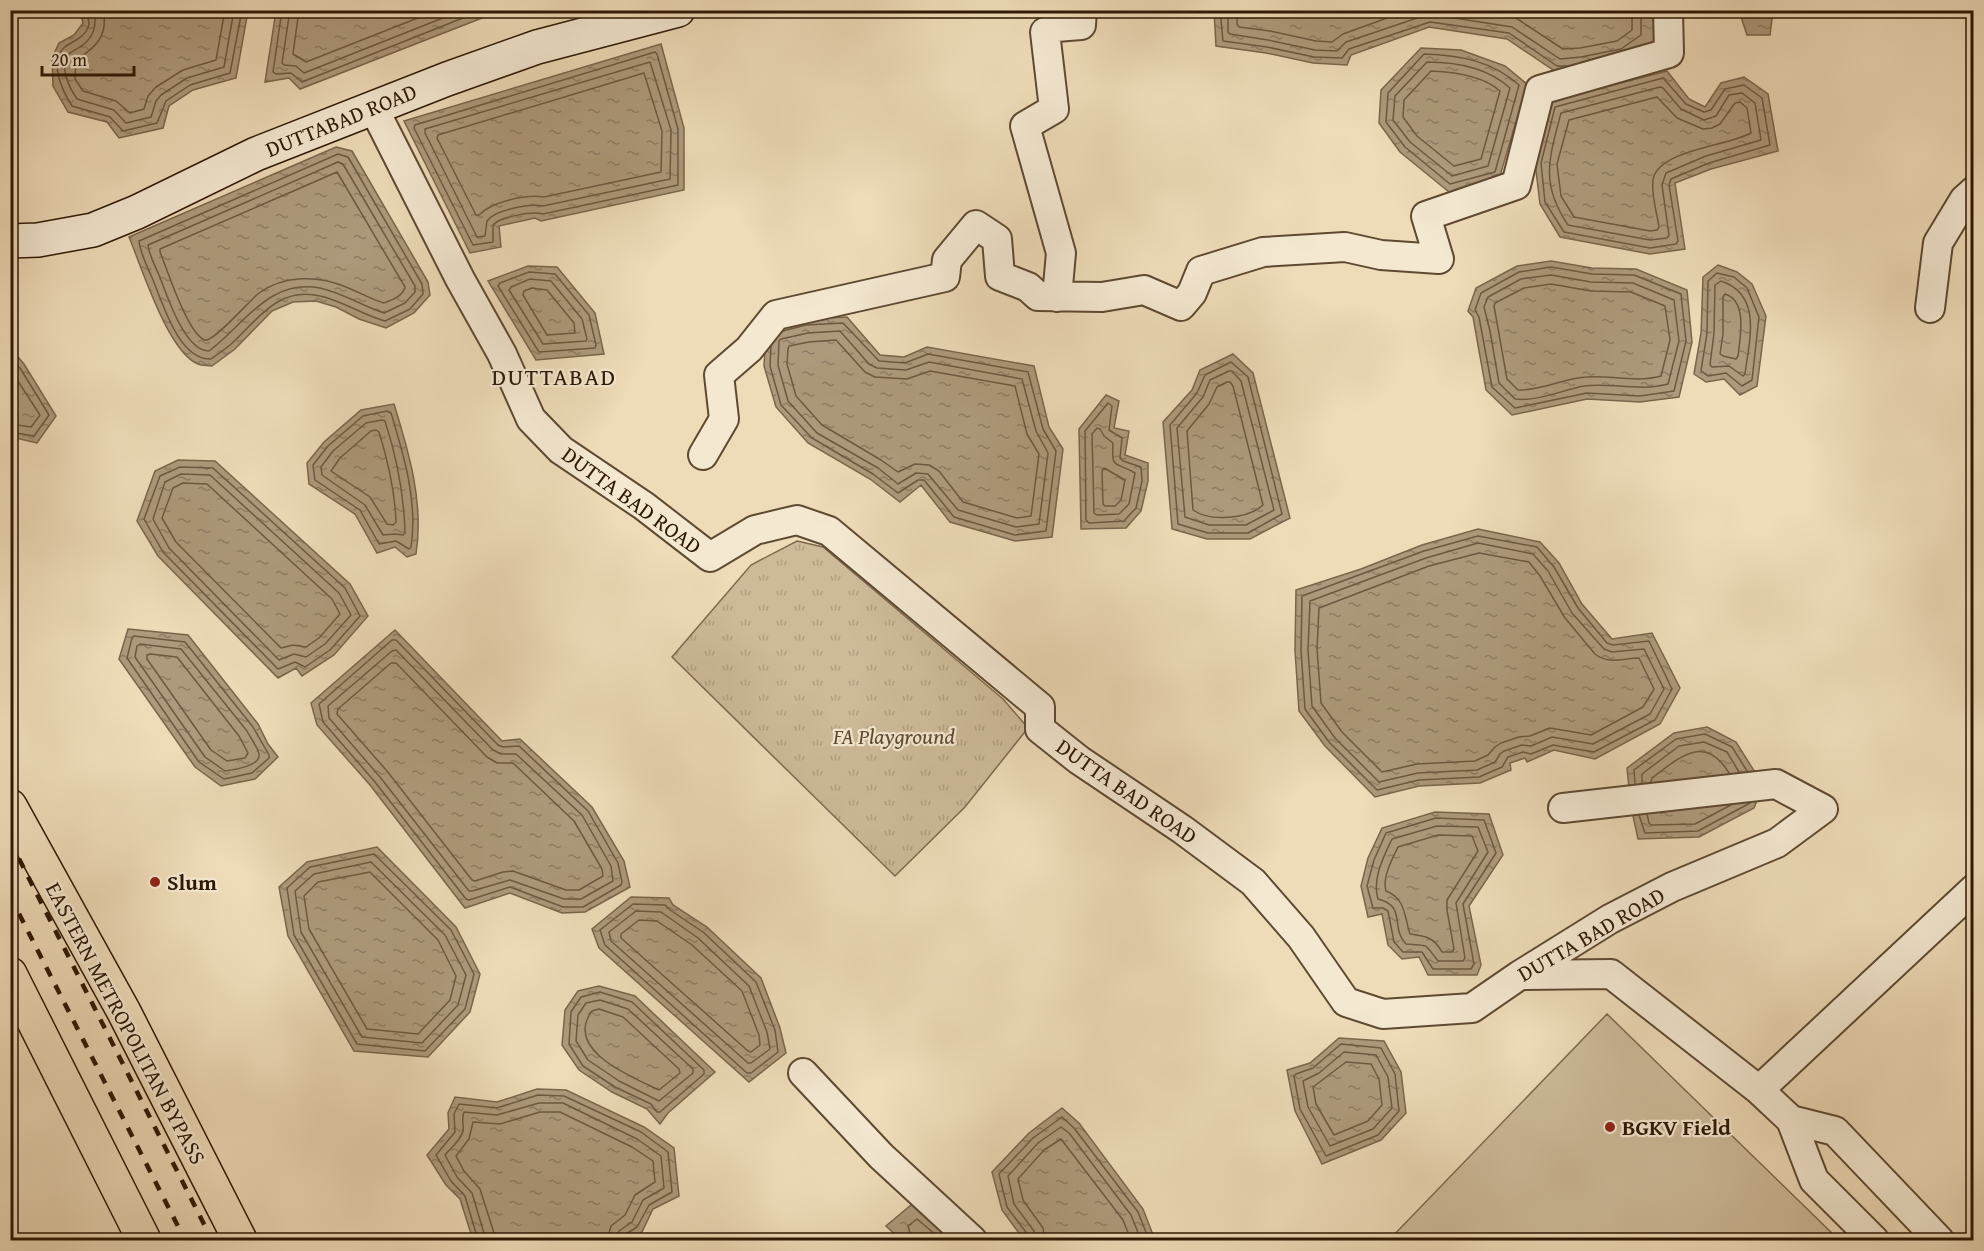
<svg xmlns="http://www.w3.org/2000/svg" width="1984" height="1251" viewBox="0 0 1984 1251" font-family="'Gentium Book Plus',serif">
  <defs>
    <pattern id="grass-tufts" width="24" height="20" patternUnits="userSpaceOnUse" patternTransform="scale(1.5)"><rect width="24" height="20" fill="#cdba99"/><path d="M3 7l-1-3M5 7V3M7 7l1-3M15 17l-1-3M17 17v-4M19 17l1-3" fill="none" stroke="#b09f82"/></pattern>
    <pattern id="water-ripples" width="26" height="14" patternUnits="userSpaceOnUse" patternTransform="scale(1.5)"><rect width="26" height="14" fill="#ad997b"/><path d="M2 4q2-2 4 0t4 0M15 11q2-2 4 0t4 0" fill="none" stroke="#8d7c63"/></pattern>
  </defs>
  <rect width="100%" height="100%" fill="#eedbb8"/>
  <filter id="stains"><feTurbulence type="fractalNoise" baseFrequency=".00333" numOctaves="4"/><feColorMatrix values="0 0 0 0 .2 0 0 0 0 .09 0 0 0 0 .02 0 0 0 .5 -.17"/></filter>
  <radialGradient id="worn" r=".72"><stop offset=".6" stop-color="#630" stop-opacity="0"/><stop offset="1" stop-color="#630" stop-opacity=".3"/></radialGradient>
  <path fill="url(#grass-tufts)" stroke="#7e694e" stroke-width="1.5" d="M797,541L823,547L1003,699L1028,728L965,807L895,876L672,657L751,565Z"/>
  <path fill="#cdba99" stroke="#7e694e" stroke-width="1.5" d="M1607,1014L1839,1240H1389Z"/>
  <path fill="url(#water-ripples)" stroke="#7a654b" stroke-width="1.5" d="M80,11H248L236,78L193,90L169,106L163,128L119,138L107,122L68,112L53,86L52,58L59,43L74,35L83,23Z
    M276,11L277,10L500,11L300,89L289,78L265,82Z
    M1214,11H1655V43L1556,72L1507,39L1429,27L1351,55L1347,65L1313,63L1266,53L1216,46Z
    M1739,11H1773L1770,35H1747Z
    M661,44L684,128V190L541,221L535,218L499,226L501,247L470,253L404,121Z
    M1421,48L1461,50L1505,66L1527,84L1500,176L1449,192L1400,152L1379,123L1381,90Z
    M1667,71L1689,99L1705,107L1721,83L1744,77L1768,94L1778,151L1711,169L1675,183L1685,249L1650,254L1560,237L1540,204L1535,162L1550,101Z
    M336,147L352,151L428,282L430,295L414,313L386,328L359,319L336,307L316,301L293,302L272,311L235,349L212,366C208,365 202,366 198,364C168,352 142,268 129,237Z
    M1551,261L1592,268L1636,269L1687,290L1692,342L1679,397L1640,402L1587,399L1512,415L1486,390L1473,317L1468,311L1476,288L1517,266Z
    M1718,265L1737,272L1752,284L1766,316L1757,386L1740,395L1724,379L1706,382L1694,374L1701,333L1703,277Z
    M528,266L557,267L595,313L604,354L536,360L488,281Z
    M847,317L880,355L904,357L927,347L1034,366L1049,427L1063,449L1052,537L1015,541L950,522L921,485L900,502L870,479L808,443L776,407L764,366L766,329L806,319Z
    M11,349L24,364L56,416L37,443L11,437Z
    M1233,354L1253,373L1290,518L1250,539H1207L1172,529L1163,422L1192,390L1200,370Z
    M1106,395L1119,401L1114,428L1129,431L1125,455L1148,463V481L1141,511L1126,528L1081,529L1079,429Z
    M394,404C409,453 424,502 416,554L407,557L395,547L377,553L355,514L309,484L307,463L324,442L361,410Z
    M178,460L215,461L350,584L368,616L334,655L302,676L296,668L278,678L158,556L137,521L155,471Z
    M1478,529L1540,542L1559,563L1582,604L1612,639L1652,633L1680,688L1660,724L1595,759L1554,750L1527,762L1525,758L1510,763L1511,770L1480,783L1419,786L1375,797L1325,746L1299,711L1295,650L1296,590L1361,569L1422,545Z
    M128,629L188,635L258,724L268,744L278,757L255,779L221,786L195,767L119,659Z
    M395,630L502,741L520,739L592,807L624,861L630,887L585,912L562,913L510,893L465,908L370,785L317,725L311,703Z
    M1707,727L1736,742L1763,785L1754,808L1699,837L1638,839L1631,807L1627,768L1674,733Z
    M1435,812L1489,814L1503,855L1469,906L1481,965L1477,975H1428L1419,957L1402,959L1388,945L1382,914L1368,917L1361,886L1368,858L1382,828Z
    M377,847L456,927L480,974L470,1012L428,1057L354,1051L288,936L279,887L307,862Z
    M631,897L669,898L673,905L707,927L761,978L780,1028L786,1053L749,1082L599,948L592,929Z
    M599,986L635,996L715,1072L668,1113L660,1124L647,1109L612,1092L579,1070L562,1045L565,1010L578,991Z
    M1339,1038L1384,1041L1401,1072L1406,1113L1381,1140L1322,1164L1295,1111L1287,1070L1310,1063Z
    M537,1089L566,1090L644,1127L674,1148L679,1196L653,1209L642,1232L625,1240H473L460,1199L446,1185L427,1155L449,1129L448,1113L455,1097L497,1102Z
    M1062,1108L1079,1123L1143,1209L1155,1240H1024L1002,1210L992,1172L1029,1133Z
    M917,1200L962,1240H901L886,1226Z"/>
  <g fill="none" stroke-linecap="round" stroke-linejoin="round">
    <path stroke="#6e5840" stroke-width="1.5" d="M86,10C87,14 89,20 89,24C87,36 74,41 66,46C47,60 63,92 72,106L110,117L123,131L157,123L166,101L190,85L230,73L242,10
      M94,10C97,26 94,38 80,47C76,50 71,51 68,55C59,67 70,89 77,99L114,110L126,123L151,117L156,101L161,95L187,78L224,67L234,10
      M103,10C109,36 95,48 76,60L75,79L83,91L116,101L130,113L144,109L148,96L156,87L183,70L216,60L225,10
      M282,10L273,72L276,74L291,73L302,82L483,10
      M290,10L282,63L284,65L296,66L304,73L463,10
      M299,10L293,54L306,62L438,10
      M1220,10L1223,41L1267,47L1314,57L1342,58L1349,49L1430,22L1509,33L1557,66H1568
      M1228,10V32L1230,34L1268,40L1315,50L1337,51L1346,42L1429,14L1512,27L1560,59L1581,57L1621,49L1641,35V10
      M1237,10V24L1239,27L1270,31L1316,41L1332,42L1343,34L1409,10
      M1464,10L1516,18L1563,49L1580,48L1617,41L1632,30V10
      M655,52L657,54L678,129V185L543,214C532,211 500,217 493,225V242L473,245L414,128L415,125Z
      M1424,54C1460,55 1492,61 1519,85L1495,172L1450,184L1405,147L1386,122L1388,93Z
      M650,62L671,130L670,179L543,206C530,203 495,210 487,221L485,236L477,237L425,133V129Z
      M1427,62C1456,62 1488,68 1510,88L1488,166L1452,176L1410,142L1393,120L1395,96Z
      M1431,71C1453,72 1484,76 1500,91L1481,159L1454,166L1417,136L1403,117L1404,100Z
      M644,73L662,131L661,172L544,197C526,194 491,202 479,215H476L437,138L438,135Z
      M1663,78L1686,104L1704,112L1711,110L1725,89L1744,85L1762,98L1770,145L1709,163L1671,179L1669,185L1678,241L1676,244L1650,248L1564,232L1545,202L1541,163L1555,107Z
      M1660,87L1663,88L1681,109L1704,120L1716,116L1729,95L1742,93L1755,103L1761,140L1706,156L1666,173L1662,185L1669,235L1667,238L1650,240L1568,225C1540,184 1549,158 1561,113Z
      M1657,97L1677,118L1703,129L1712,128L1720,124L1735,103L1740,102L1747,108L1751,133C1729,146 1657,150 1653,180C1651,195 1657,213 1659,227L1657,230L1650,231L1574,217L1561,196L1557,164L1569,120Z
      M338,154L348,157L422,284L423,294L410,309L385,321C363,315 343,301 320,296C277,286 257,321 230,345C224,350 218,354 211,359C179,360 163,304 153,280C148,268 140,253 139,241Z
      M338,162L343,164L415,286V292L405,303L384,313C362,306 343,293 320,288C269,278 244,325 209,351C185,351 168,298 161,280C157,269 149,256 148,245Z
      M337,172L405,287C403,296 392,300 384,303C370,299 359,292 346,287C318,275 284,275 259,293C250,300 213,343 205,340C188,335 167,269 160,252V249Z
      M1551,267L1592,274L1634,275L1681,294L1686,341L1674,391L1640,396L1587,393L1515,408L1492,387L1479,317L1475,310L1481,293L1519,272Z
      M529,272L555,274L589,315L596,345L595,348L539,352L498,286L500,283Z
      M1717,273L1734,277L1747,288L1759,317L1752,380L1742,386L1726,373L1708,376L1701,371L1707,333L1708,281Z
      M1551,275L1591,282L1633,283L1674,300L1679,341L1668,384C1638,392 1611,382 1584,386C1562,390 1537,402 1515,399L1499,383L1490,331L1484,307L1488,297L1521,279Z
      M530,279L551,281L582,319L587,339L586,341L543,344L509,290L511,287Z
      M1721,281C1763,295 1749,341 1745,374L1743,376L1729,366L1712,367L1710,365L1714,333L1715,285Z
      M1551,284L1591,291L1631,292L1665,306L1670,340L1661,376C1636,383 1611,375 1587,377C1564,378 1541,391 1518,390L1507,379L1494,306L1495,303L1524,288Z
      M532,288L547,290L574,323L575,333L547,335L523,295L524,291Z
      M1725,294C1748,301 1740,338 1738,356L1736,359L1723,356L1720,354L1723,334V297Z
      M840,331L869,364L877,368L906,370L929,362L1022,379L1036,431L1048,453L1039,524L1016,527L958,510L928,474L916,473L898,484L878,468L817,433L788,401L778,365L779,341L781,339L808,333Z
      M836,340L865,372L875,377L907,379L930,371L1015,386L1027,434L1039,454L1031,516L1017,518L963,502L939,471L929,465L915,464L898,472L881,460L822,425L796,396L787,364L788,349L789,346L809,342Z
      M771,346L770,366L781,405L812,438L873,474L898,493L918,480H924L954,517L1015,535L1046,531L1056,451L1043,429L1028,372L928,354L905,363L879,361L843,323L806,325L783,331
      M10,358L20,368L49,415L34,436L10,432
      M1231,362L1248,377L1282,514L1248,533H1208L1178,524L1170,425L1197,393L1205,375Z
      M10,369L40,415L31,427L10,424
      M1229,371H1232L1241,381L1274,510L1246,525H1209L1185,517L1177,428L1203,397L1210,380Z
      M1227,382H1230L1233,386L1263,505C1248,519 1210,522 1193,510L1187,431L1209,404L1217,387Z
      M1108,403L1112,406L1109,430L1122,438L1120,458L1123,461L1141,467L1142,481L1136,508L1124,521L1089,523L1086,520L1085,431Z
      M387,411L391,413C404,456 418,502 411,547L409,549L396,541L379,544L360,510L315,480L313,465L328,446L363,416Z
      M382,420L385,421C397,458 404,494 405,533L403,535L395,534L383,535L365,505L322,475L321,467L333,451L366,423Z
      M1097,428L1100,429L1104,436L1113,443C1111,471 1116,461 1135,473L1129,504L1119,514L1097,515L1094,513L1092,434Z
      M376,430L379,432C388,461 395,491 396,522L393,525L387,524L370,497L331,471L340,458L371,431Z
      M180,467L213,468L345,588L360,616L330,650L305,667L295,662L278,669L163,552L144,519L160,476Z
      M1104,468L1125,480L1121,500L1115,506H1105L1103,504L1102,471Z
      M181,474L210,475L339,593L351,615L325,644L306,657L294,654L279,660L169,548L153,519L165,482Z
      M183,483L207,484L332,599L340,614L319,638L306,647L293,645L281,648L176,542L162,518L173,488Z
      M1478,536L1537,547L1554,567L1578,608L1607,643L1613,645L1649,641L1672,689L1655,720L1594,752L1553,745L1531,754L1523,752L1508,757L1502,767L1479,777L1419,780L1377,790L1329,742L1305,709L1301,650L1302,596L1424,551Z
      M1478,543L1533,554L1548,571L1572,613L1604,649L1612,652L1644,649L1664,689L1650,714L1593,744L1552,737L1531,746L1522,745L1504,751L1500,754L1495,762L1477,770L1418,773L1379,782L1335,738L1312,706L1308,650L1310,601L1426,558Z
      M1479,553L1529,562L1540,576L1565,618L1595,654C1609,665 1623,658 1639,658L1654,689L1643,707L1591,735L1550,728L1530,736L1519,737L1501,743L1495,747L1488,755L1475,761L1417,764L1382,772L1342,732L1321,703L1317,649L1319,608L1429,566Z
      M134,636L185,642L253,727L269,755V758L252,773L224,779L199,762L127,658L132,638Z
      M392,640H396L498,745L503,747L519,746L588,811L618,863L622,882L621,885L583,907H563L510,887L469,900L466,899L375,782L323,722L319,704Z
      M140,644L181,649L247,731C250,737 258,748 259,754C261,766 233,770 225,771L205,757L135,657L137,646Z
      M396,650L493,750L501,754H516L582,815L611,866L613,881L581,899H564L510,880L472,891H469L380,777L329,718L328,706L392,651Z
      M150,654L177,657L239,736L248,753L245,758L227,761L211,750L147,659V655Z
      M391,663H396L487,757L497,763H513L574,821L602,869L603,876L579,890H566L513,871L503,872L475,881L472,880L387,771L337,714L338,709Z
      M1651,782L1652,778C1680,757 1705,733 1729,773
      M1642,783V774L1679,746L1704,742L1727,752L1739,772
      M1635,784L1634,770L1676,739L1705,734L1732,747L1747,771
      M1647,814L1649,823L1651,825L1695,824L1731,805
      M1639,815L1645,833L1698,831L1750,803
      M1436,818L1484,820L1496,853L1463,904L1474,964L1471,969H1433L1422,952H1403L1394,942L1388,911L1383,908H1373L1367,886L1374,860L1386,833Z
      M1437,826L1478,827L1488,852L1456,903L1465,958L1463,961H1438C1423,942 1430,946 1406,944C1390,928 1407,906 1378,899C1372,879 1383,858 1392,839Z
      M1438,835L1472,836L1478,851L1447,900V910L1454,949L1452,952H1442C1434,937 1425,936 1410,934C1404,916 1406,899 1386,891C1382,878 1392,859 1398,847Z
      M374,854L451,930L474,974L465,1009L425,1051L357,1044L294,935L287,888L310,867Z
      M371,862L445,935L466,975L458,1005L422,1043L362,1037L301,932L295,891L314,874Z
      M370,872L438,940L456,976L450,1000L418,1034L367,1029L309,929L304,896L318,882Z
      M633,904L665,905L670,910L703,932L756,982L775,1030L778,1052L751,1073H747L605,945L600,930Z
      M636,911L661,912L698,938L749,986L767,1032L770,1049L751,1063H748L611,941L609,932Z
      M639,920L657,921L692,945L742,991L759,1035L760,1045L751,1052L748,1051L621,938V934Z
      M600,992L632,1002L704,1070V1074L660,1112H657L651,1104L615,1087L583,1066L569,1044L571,1012L581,997Z
      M600,1000L628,1009L693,1069V1073L659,1101L619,1081L588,1060L576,1041L578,1015L586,1003Z
      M599,1009L623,1017L679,1069L680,1073L659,1090C632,1077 563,1050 592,1011Z
      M1341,1044L1381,1048L1395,1074L1399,1111L1378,1135L1326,1156L1300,1109L1294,1076L1296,1074L1313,1068Z
      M1344,1052L1376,1055L1388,1077L1392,1108L1373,1129L1330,1146L1308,1107L1303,1081L1319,1073Z
      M1346,1062L1371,1064L1379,1079L1382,1105L1368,1121L1334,1135L1316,1104L1313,1087Z
      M478,1240L465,1196L451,1181L436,1155L455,1132L454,1114L459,1104L497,1108L538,1095L564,1096L641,1132L668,1152L672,1192L649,1205L637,1227L626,1234L624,1240
      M486,1240L472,1193L457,1177L445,1155C450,1149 461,1140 463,1131C464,1124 461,1119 464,1112L497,1115L539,1103H563L637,1139L661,1156L664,1188L643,1200L632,1222L619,1231L616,1240
      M495,1240L494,1233L480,1189L464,1171L456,1156L469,1139L473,1122L500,1124L540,1112H560L632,1147L653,1161L655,1182L635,1195L625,1215L611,1226L607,1240
      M912,1240L908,1226L917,1219L942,1240
      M1029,1240L1028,1235L1007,1207L999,1174L1033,1138L1062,1117L1074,1128L1138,1212L1149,1240
      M1036,1240L1034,1231L1014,1204L1008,1176L1038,1143L1061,1127L1069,1133L1131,1215L1141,1240
      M1045,1240L1043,1228L1023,1200L1018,1179L1044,1150L1061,1139L1123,1220L1131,1240"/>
    <defs>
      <path id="street" d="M373,107L460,279L502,354L531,419L561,450L644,506L710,557L755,530L797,520L829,531L1040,707V729L1079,760L1183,830L1253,882L1301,937L1346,1002L1383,1014L1472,1008L1520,975L1610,919L1672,887L1777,843L1823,809L1776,784L1563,808
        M1057,297L1061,253L1025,126L1054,109L1045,32L1056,27L1081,25L1082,10
        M1930,308L1938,243L1964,200L1974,191
        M703,455L724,419L719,375L749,349L776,315L945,277L947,260L976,225L997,239L1000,276L1028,287L1038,296L1102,297L1144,290L1181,306L1192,293L1201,271L1263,252L1345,247L1381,255L1439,259L1426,216L1516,185L1540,90L1669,53L1668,10
        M1520,975L1611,974L1759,1090L1791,1120L1814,1180L1874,1240
        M803,1073L881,1156L972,1240
        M1759,1090L1974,889
        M1791,1120L1835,1131L1939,1240"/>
      <path id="secondary" d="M10,241L38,240L93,230L137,212L256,154L447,79L537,47L678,10"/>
      <path id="primary" d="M10,806L124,1012L240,1240
        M10,974L144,1240"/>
    </defs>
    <use href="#street" stroke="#5e4931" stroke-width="32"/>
    <use href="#secondary" stroke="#2e1804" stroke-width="36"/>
    <use href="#primary" stroke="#2e1804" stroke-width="36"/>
    <use href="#street" stroke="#f4e8d1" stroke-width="28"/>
    <use href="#secondary" stroke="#f4e8d1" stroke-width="33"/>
    <use href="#primary" stroke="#eedbb8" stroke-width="33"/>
    <path stroke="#2e1804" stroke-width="4.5" stroke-dasharray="10 10" stroke-linecap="butt" d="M10,841L212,1240
      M10,896L185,1240"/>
  </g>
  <g fill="#8f2418" stroke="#f4e8d1" stroke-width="2">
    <circle cx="155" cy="882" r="6"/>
    <circle cx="1610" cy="1127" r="6"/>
  </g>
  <g text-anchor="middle" stroke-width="4.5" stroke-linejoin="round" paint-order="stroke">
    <g font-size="22" fill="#2e1804" stroke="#f4e8d1">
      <text transform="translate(341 120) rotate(-22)" y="8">DUTTABAD ROAD</text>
      <text transform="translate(632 500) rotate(36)" y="8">DUTTA BAD ROAD</text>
      <text transform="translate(1127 791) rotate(35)" y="8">DUTTA BAD ROAD</text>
      <text transform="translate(1591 934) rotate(-30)" y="8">DUTTA BAD ROAD</text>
      <text transform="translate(126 1023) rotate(62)" y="8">EASTERN METROPOLITAN BYPASS</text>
    </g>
    <g font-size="22" font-style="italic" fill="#5e4931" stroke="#f4e8d1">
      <text x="894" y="744">FA Playground</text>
    </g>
    <g font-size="22" font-weight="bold" fill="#2e1804" stroke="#f4e8d1" text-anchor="start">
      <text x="167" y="890">Slum</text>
      <text x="1622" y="1135">BGKV Field</text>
    </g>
    <g font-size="24" letter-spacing="1.5" fill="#2e1804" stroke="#f4e8d1">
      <text x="554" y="385">DUTTABAD</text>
    </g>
  </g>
  <rect width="1984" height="1251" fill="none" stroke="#eedbb8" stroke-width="36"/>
  <rect x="12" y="12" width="1960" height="1227" fill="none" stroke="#2e1804" stroke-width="3"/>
  <rect x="18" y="18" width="1948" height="1215" fill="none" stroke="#2e1804" stroke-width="1.5"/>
  <path d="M42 66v9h92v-9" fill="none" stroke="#2e1804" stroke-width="3"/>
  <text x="51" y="66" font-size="18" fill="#2e1804" stroke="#f4e8d1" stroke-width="4.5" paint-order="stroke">20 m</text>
  <rect width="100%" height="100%" filter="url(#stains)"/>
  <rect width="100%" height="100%" fill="url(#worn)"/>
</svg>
